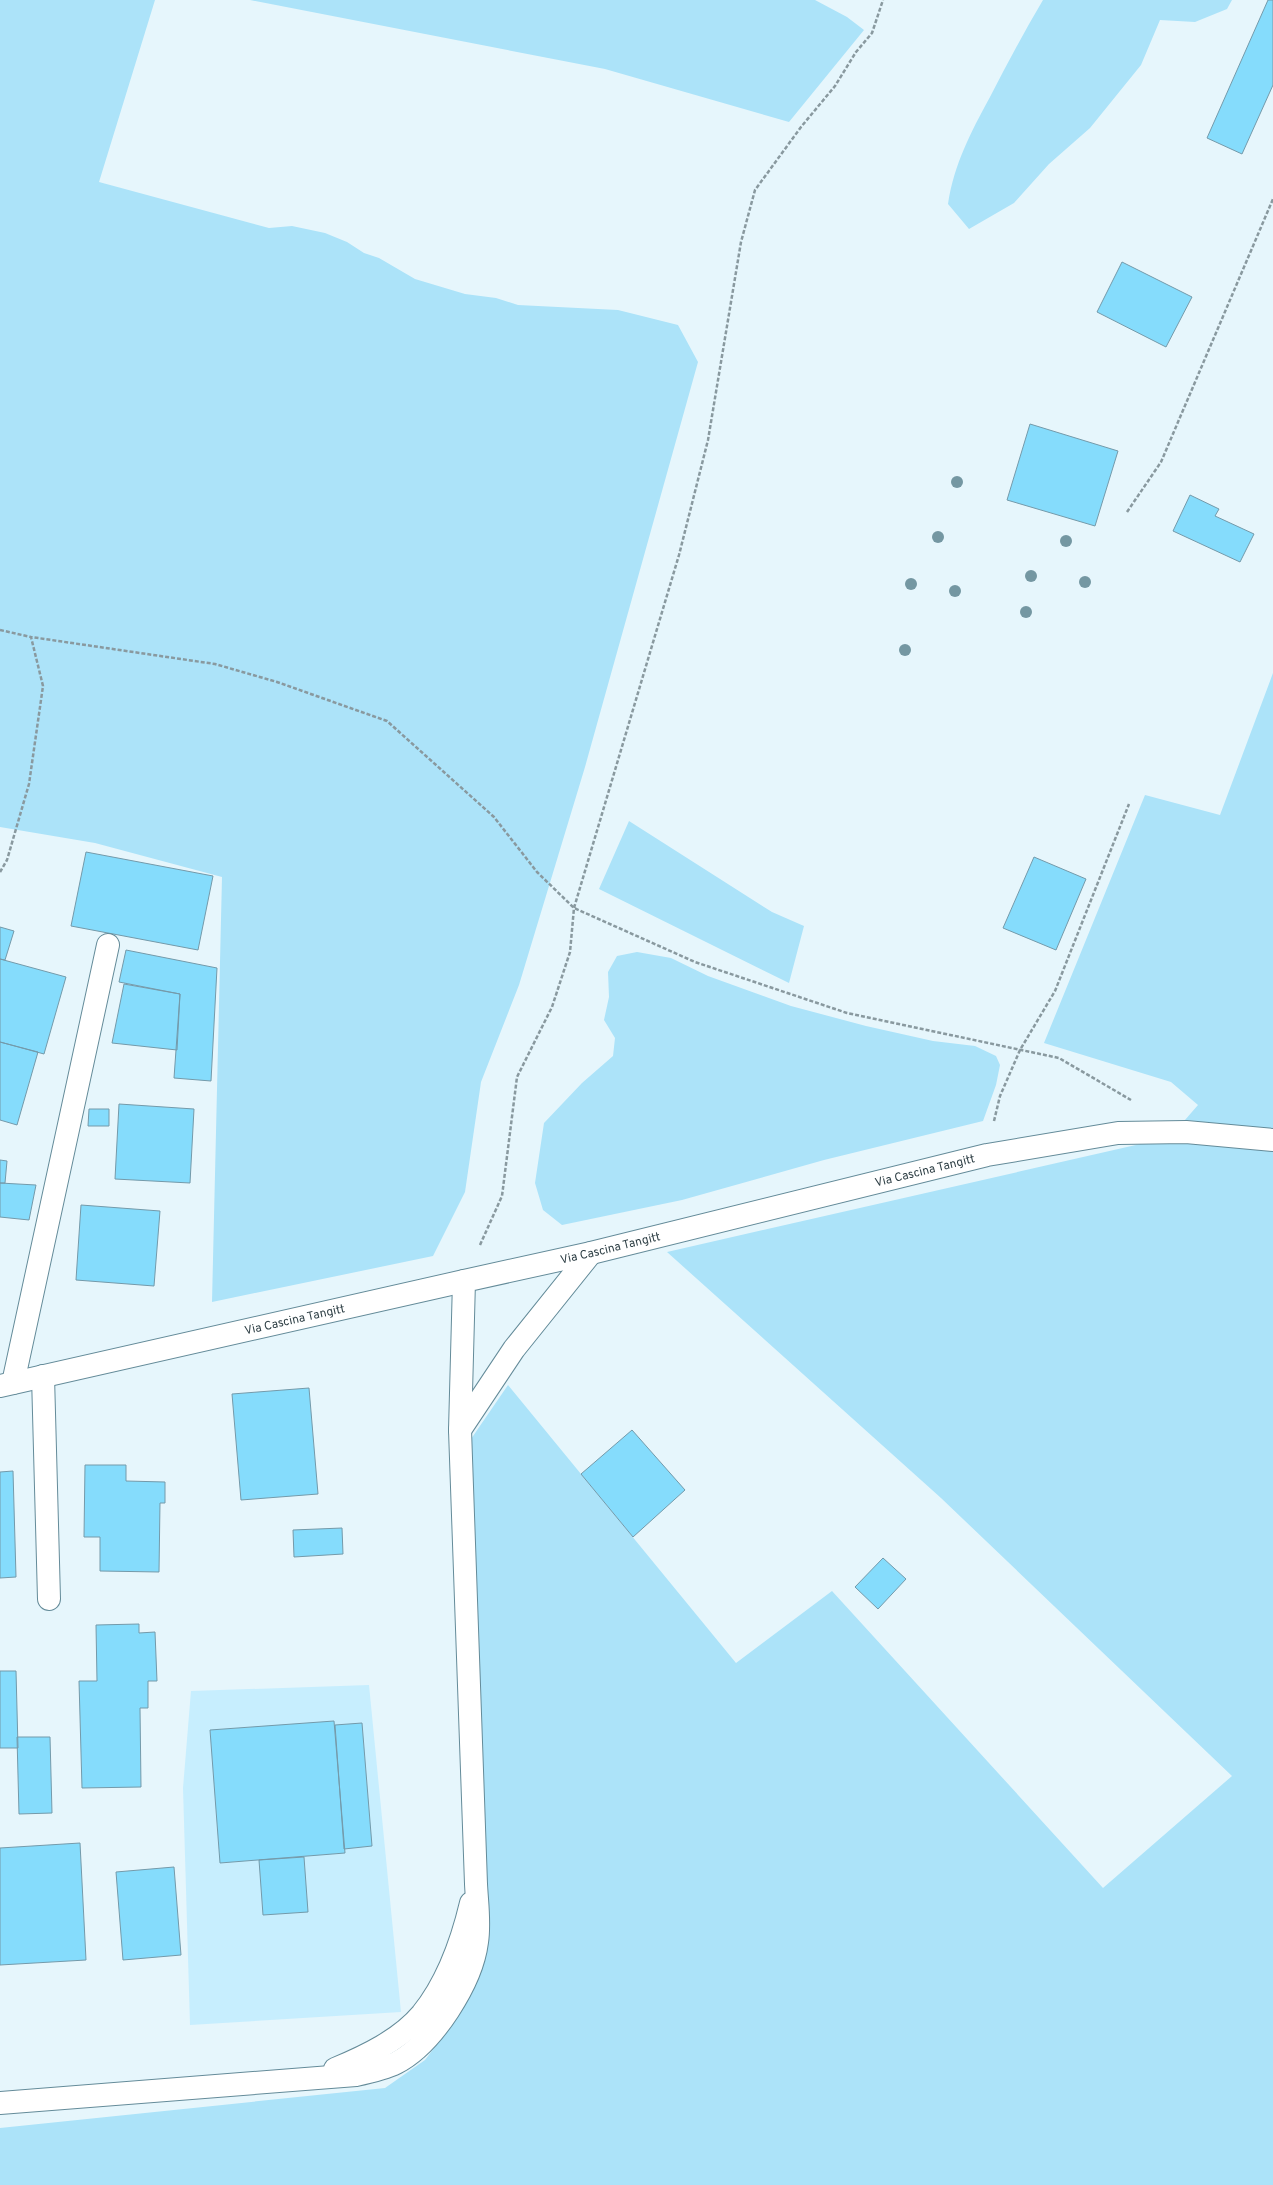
<svg xmlns="http://www.w3.org/2000/svg" width="1273" height="2185" viewBox="0 0 1273 2185" font-family="Overpass,sans-serif">
  <rect width="100%" height="100%" fill="#e6f6fc"/>
  <path fill="#c7eefe" d="M369,1685L401,2012L190,2025L183,1788L191,1691Z"/>
  <path fill="#ace3f9" d="M0,0H155L99,182L269,228L292,226L325,233L347,242L364,253L379,258L415,279L465,294L496,298L518,305L618,310L678,325L698,362L585,767L519,985L481,1082L465,1192L433,1256L212,1302L222,877L95,843L0,827Z
    M250,0H815L847,17L864,30L789,122L605,69Z
    M1043,0H1232L1227,9L1195,22L1160,20L1141,65L1090,128L1049,164L1014,203L969,229L948,204C954,164 971,132 990,97C1007,64 1024,32 1043,0Z
    M1273,673V2185H0V2128L385,2088L425,2060L457,2018L477,1978L471,1439L508,1385L736,1663L832,1591L1103,1888L1232,1776L941,1498L667,1252L1149,1142L1178,1128L1198,1105L1171,1082L1044,1043L1145,795L1220,815Z
    M629,821L772,912L804,926L789,983L599,889Z
    M637,952L671,958L708,976L791,1006L866,1026L933,1041L975,1046L996,1056L1000,1065L996,1085L983,1121L824,1160L682,1200L562,1225L543,1210L535,1183L544,1123L582,1083L613,1056L615,1038L604,1020L609,997L608,972L617,956Z"/>
  <path fill="#85dcfc" stroke="#749aaa" d="M1268,0H1273V85L1242,154L1207,138Z
    M1122,262L1192,297L1166,347L1097,312Z
    M1030,424L1118,451L1095,526L1007,500Z
    M1190,495L1219,509L1215,516L1254,534L1240,562L1173,531Z
    M86,852L213,876L198,950L71,926Z
    M1034,857L1086,879L1056,950L1003,928Z
    M0,927L14,931L5,960L0,959Z
    M126,950L217,968L211,1081L174,1078L180,994L119,982Z
    M0,959L66,977L44,1054L0,1042Z
    M124,984L180,994L177,1050L112,1043Z
    M0,1042L38,1052L17,1125L0,1120Z
    M119,1104L194,1109L190,1183L115,1179Z
    M89,1109H109V1126H88Z
    M0,1160L7,1161L5,1183H0Z
    M0,1183L36,1185L29,1220L0,1217Z
    M81,1205L160,1211L154,1286L76,1280Z
    M309,1388L318,1494L241,1500L232,1394Z
    M632,1430L685,1490L633,1537L581,1474Z
    M85,1465H126V1481L165,1482V1503H160L159,1572L100,1571V1537H84Z
    M13,1471L16,1577L0,1578V1472Z
    M342,1528L343,1554L294,1557L293,1530Z
    M883,1558L906,1579L878,1609L855,1587Z
    M139,1624V1633L155,1632L157,1681H148V1708H140L141,1787L82,1788L79,1681H97L96,1625Z
    M0,1671H16L18,1748H0Z
    M334,1721L345,1853L220,1863L210,1730Z
    M362,1723L372,1846L344,1849L335,1725Z
    M17,1737H50L52,1813L19,1814Z
    M80,1843L86,1960L0,1965V1848Z
    M304,1857L308,1912L263,1915L259,1860Z
    M174,1867L181,1955L123,1960L116,1872Z"/>
  <g fill="none" stroke-linecap="round" stroke-linejoin="round">
    <defs>
      <g id="minor">
        <path d="M43,1376L49,1599"/>
        <path d="M13,1383L108,945"/>
        <path id="s1" d="M0,1386L464,1281"/>
      </g>
      <g id="tertiary">
        <path d="M460,1430L514,1349L591,1253"/>
        <path d="M335,2069C366,2056 400,2040 422,2014C447,1983 462,1941 471,1903"/>
        <path id="s2" d="M0,2103L356,2075C370,2072 384,2069 396,2063C433,2044 472,1982 477,1942C480,1923 477,1904 476,1884L460,1430L464,1281L591,1253L987,1155L1118,1133L1186,1132L1273,1140"/>
      </g>
    </defs>
    <use href="#minor" stroke="#648b99" stroke-width="24"/>
    <use href="#tertiary" stroke="#648b99" stroke-width="24"/>
    <path stroke="#89999f" stroke-width="2.5" stroke-dasharray="4 2" stroke-linecap="butt" d="M1127,512L1161,462L1273,199
      M0,630L31,637
      M0,872L7,860L29,784L43,686L31,637L215,664L277,682L387,721L494,817L537,872L574,908L695,962L847,1013L1059,1058L1131,1100
      M994,1121L1000,1096L1020,1050L1055,991L1129,804
      M480,1245L502,1196L517,1077L552,1007L570,952L574,908L679,555L708,440L741,242L755,190L801,127L835,86L856,52L872,33L883,0"/>
    <use href="#minor" stroke="#fff" stroke-width="22"/>
    <use href="#tertiary" stroke="#fff" stroke-width="22"/>
  </g>
  <g fill="#7497a2">
    <circle cx="957" cy="482" r="6"/>
    <circle cx="938" cy="537" r="6"/>
    <circle cx="1066" cy="541" r="6"/>
    <circle cx="1031" cy="576" r="6"/>
    <circle cx="1085" cy="582" r="6"/>
    <circle cx="911" cy="584" r="6"/>
    <circle cx="955" cy="591" r="6"/>
    <circle cx="1026" cy="612" r="6"/>
    <circle cx="905" cy="650" r="6"/>
  </g>
  <g text-anchor="middle" stroke-width="3" stroke-linejoin="round" paint-order="stroke">
    <g font-size="12" fill="#2d3e44" stroke="#fff">
      <text dy="4" stroke="none"><textPath href="#s2" startOffset="1684">Via Cascina Tangitt</textPath></text>
      <text dy="4" stroke="none"><textPath href="#s2" startOffset="1360">Via Cascina Tangitt</textPath></text>
      <text dy="4" stroke="none"><textPath href="#s1" startOffset="302">Via Cascina Tangitt</textPath></text>
    </g>
  </g>
</svg>
